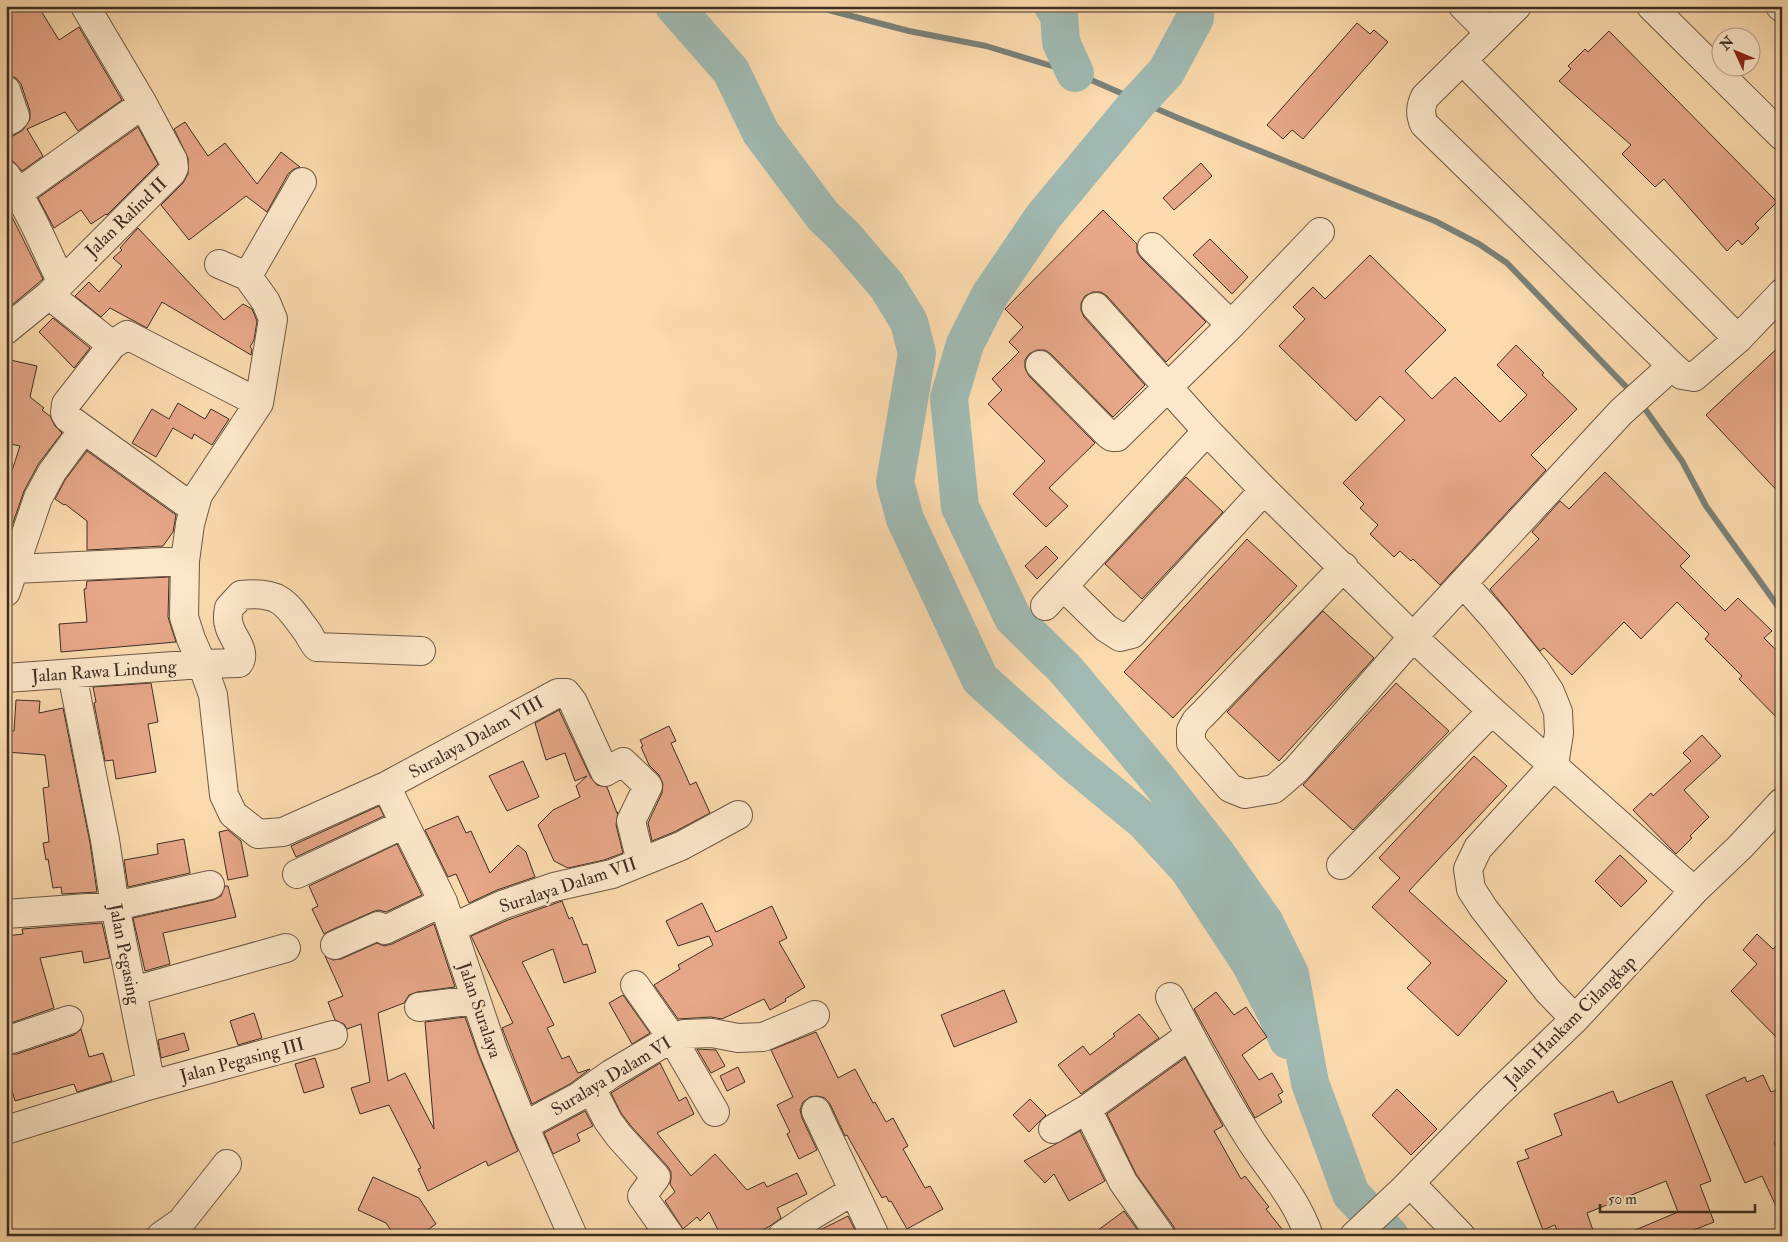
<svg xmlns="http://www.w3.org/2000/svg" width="1788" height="1242" viewBox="0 0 1788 1242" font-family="'IM FELL Double Pica',serif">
  <rect width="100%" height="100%" fill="#fbdaad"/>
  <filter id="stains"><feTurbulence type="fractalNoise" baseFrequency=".004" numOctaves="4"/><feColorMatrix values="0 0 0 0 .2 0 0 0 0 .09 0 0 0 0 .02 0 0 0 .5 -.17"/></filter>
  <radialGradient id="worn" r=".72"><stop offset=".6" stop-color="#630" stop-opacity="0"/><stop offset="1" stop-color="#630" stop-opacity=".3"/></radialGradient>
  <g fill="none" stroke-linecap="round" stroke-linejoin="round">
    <path stroke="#798179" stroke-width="6" d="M813,6L909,31L986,46L1075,73L1178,118L1435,221L1479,244L1507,263L1632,393
      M1640,402L1682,461L1706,506L1782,612"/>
    <path stroke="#a0b9b2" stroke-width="38" d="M674,6L731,71L761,133L823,216L844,236L887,286L909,322L917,353L895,482L905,519L980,679L1075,764L1144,821L1189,870L1250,963L1277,1015L1288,1040
      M1053,6L1059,15L1061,42L1075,73
      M1196,6L1195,18L1166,72L1139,101L1043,217L990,295L965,344L949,398L960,507L1013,618L1066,670L1157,778L1216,853L1265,923L1290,974L1310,1083L1351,1194L1390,1236"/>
  </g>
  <path fill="#e7a788" stroke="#3e2e24" d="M6,6H38L59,40L79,27L122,100L78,131L65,112L27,129L43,156L22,171L13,161L8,160L6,157V137L13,136L23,130L30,119V111L21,84L16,78L6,75Z
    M1357,23L1370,34L1374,30L1388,42L1303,139L1292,130L1283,139L1267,125Z
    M1609,31L1777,202L1755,224L1759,228L1742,245L1738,240L1727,251L1664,179L1655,187L1622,154L1631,145L1559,81L1571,69L1568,66L1585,49L1588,52Z
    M185,122L208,156L225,143L257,184L281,152L300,167L294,169L288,174L267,212L246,196L189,240L161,205L183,183L188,174V158L174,129Z
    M138,127L158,164L107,215L106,214L91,224L81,210L54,228L38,198Z
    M1201,163L1212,176L1174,210L1163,198Z
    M6,205L43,279L6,310Z
    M1103,210L1137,244V252L1141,258L1206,322L1166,362L1107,296L1101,292H1093L1085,296L1081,303V310L1084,317L1145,385L1113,417L1051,354L1045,350H1037L1029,354L1025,360V368L1029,376L1095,443L1049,488L1068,506L1046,527L1013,494L1045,461L988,404L1002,390L992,379L1019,352L1009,342L1023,327L1005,309Z
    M138,228L224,320L243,304L252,309L257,321L254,340L250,347L252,349L251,355L162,302L147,328L110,308L101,317L75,296L89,282L99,292L122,266L113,258L122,250L120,248Z
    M1210,239L1248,277L1232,294L1193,255Z
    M1370,255L1446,330L1405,371L1432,399L1455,377L1500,422L1527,395L1497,365L1516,345L1544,373L1542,375L1577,409L1531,455L1546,470L1440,585L1413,559L1411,561L1400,551L1394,557L1370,534L1378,525L1360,508L1364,504L1343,483L1405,420L1380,396L1356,421L1279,346L1305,319L1293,307L1313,287L1325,299Z
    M53,318L90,348L74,368L39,332Z
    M1782,344V496L1706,415Z
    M6,359L37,366L30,397L44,408L42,410L50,416L55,426L62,433L39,463L24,491L6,543V489L20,446L6,443Z
    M178,403L205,419L211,409L229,419L212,445L194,434L192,439L173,428L156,457L132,443L152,409L169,419Z
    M87,451L176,515L173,532L163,546L87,550V521L65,504L64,505L55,499L65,480Z
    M1605,472L1690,556L1680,566L1725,611L1738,598L1772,631L1764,638L1782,656V723L1739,679L1742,676L1705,639L1709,634L1677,602L1641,639L1624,622L1572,675L1544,648L1540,651L1490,589L1539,539L1532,532L1560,501L1569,509Z
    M1186,477L1223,512L1142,599L1105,564Z
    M1247,539L1297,586L1173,718L1124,672Z
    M1046,546L1058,558L1037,579L1025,566Z
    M169,577L168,617L176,642L61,652L59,624L87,622L84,589H86L87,581Z
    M1323,611L1374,658L1279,761L1227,712Z
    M151,683L158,722L148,724L156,772L116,779L113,760L105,761L94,703L96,702L93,687Z
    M1396,683L1449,731L1353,830L1303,785Z
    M16,700L40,701L39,713L63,708L90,843L97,892L62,894L61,887L53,888L48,859L46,860L43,843L49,842L43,788L49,787L45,755L6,752V731H14Z
    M559,710L591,778L597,785L607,787L617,813L618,812L616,825L623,853L604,860L568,868L554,861L538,825L553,810L580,797L576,786L587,776L575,781L565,753L546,760L535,723Z
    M669,726L676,741L671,743L690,785L696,782L710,813L674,832L652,841L648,823L662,793L663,784L659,775L649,765L641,747L643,746L640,740Z
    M1702,735L1721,756L1684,790L1709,817L1690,836L1692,838L1676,854L1633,810L1651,793L1653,796L1691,761L1683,753Z
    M1474,756L1507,786L1409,891L1507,981L1458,1036L1407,988L1431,963L1372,907L1400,878L1379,858Z
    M523,761L539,797L507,811L489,776Z
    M379,806L384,816L296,857L291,846Z
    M458,816L466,833L471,831L490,873L518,845L526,852L535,877L497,890L469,903L456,874L448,877L425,830Z
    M228,830L241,841L248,876L228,880L219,832Z
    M184,839L190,873L128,887L124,860L158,854L157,844Z
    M397,844L422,895L386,912L378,910L372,912L329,931L324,934L312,909L318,906L309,886Z
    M1620,855L1647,881L1621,907L1595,881Z
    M225,886H228L236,917L163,933L170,964L145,971L133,918L213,900L221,896Z
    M562,901L569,919L572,917L583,945L587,944L596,972L564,983L553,949L522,962L554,1025L547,1028L562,1059L569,1056L578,1073L590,1069L570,1084L532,1104L502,1028L513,1023L471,936L508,920Z
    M702,903L716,932L772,906L787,938L779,942L805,987L785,999L786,1001L770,1010L764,999L722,1019L711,1017L678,1019L654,985L680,969L678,965L713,945L709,936L678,946L666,921Z
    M102,923L110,958L84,963L82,951L40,958L54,1008L11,1023H6V936L23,934L22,929Z
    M434,924L455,987L417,992L409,995L404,1003L378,1013L388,1081L405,1073L434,1129L425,1022L465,1017L479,1056L518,1151L488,1166L486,1161L428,1191L418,1169L421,1168L389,1105L360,1114L351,1088L370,1082L361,1024L347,1029L344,1024L335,1020L328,1002L343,996L325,956L333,960L341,959L377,943L384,946L392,944Z
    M1757,934L1773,949L1782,940V1043L1731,991L1757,964L1743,950Z
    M1004,990L1017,1022L954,1047L941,1015Z
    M1216,992L1234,1015L1246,1007L1267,1037L1242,1055L1259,1080L1272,1073L1283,1092L1278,1095L1282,1102L1255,1118L1194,1009Z
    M623,995L650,1033L632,1044L609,1003Z
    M254,1013L262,1038L238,1045L230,1021Z
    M1139,1014L1159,1038L1081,1094L1058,1065L1083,1046L1090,1055L1115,1036L1113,1034Z
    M81,1029L89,1057L103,1053L112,1081L77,1092L74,1084L15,1101L6,1069V1054H17L74,1035Z
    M816,1032L838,1078L855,1069L873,1103L875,1102L886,1122L893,1118L908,1146L903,1149L925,1188L930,1186L943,1209L907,1229L891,1201L889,1202L886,1196L882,1198L847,1135L845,1136L830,1104L825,1098L818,1096L810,1097L803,1102L800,1110L802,1118L817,1150L799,1159L787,1134L790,1132L777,1105L793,1097L771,1050Z
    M184,1033L189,1050L161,1058L158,1040Z
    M697,1049L716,1050L725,1066L711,1073Z
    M315,1058L324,1087L304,1093L295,1064Z
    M1185,1058L1223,1126L1214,1131L1241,1179L1245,1176L1269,1207L1266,1209L1282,1229L1273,1236H1176L1174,1227L1136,1174L1107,1114Z
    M660,1063L679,1101L686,1097L694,1114L657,1133L691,1176L715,1154L747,1190L764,1182L767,1187L797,1173L807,1194L777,1208L781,1218L770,1226L751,1236H721L709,1212L700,1221L697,1217L683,1229L665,1201L675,1192L670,1184L671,1179V1172L668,1167L631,1126L621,1113L611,1093Z
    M738,1067L745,1082L727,1091L720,1076Z
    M1763,1075L1771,1092L1782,1088V1139L1774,1143L1782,1159V1219L1762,1176L1745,1183L1706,1095L1745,1077L1747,1082Z
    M1672,1081L1711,1181L1700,1185L1714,1222L1679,1236H1621L1678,1212L1666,1181L1587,1213L1595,1236H1559L1555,1225L1543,1230L1517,1162L1529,1158L1525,1150L1562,1135L1554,1114L1613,1091L1618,1103Z
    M1397,1089L1437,1129L1411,1155L1372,1115Z
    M1030,1099L1046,1115L1029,1132L1013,1115Z
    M585,1111L593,1126L577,1134L580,1141L553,1154L544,1133Z
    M1080,1131L1105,1181L1069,1201L1054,1174L1045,1183L1024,1161Z
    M373,1177L419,1198L436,1224L419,1236H395L386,1223L358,1210Z
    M1124,1211L1142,1236H1090Z
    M848,1216L858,1236H810L814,1233Z"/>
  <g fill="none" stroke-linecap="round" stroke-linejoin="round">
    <defs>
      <path id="minor" d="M1463,6L1489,32
        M1517,6L1425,97C1420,107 1420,114 1424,124L1672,366
        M1651,6L1782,136
        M1780,6L1782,8
        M1462,60L1738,339
        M6,90L15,116L12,119L6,122
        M6,175C29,208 44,245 61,281
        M302,182L250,272L251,281L266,302L273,319L259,403L198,495L190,524L185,561L184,617L191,639L202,664L213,695L224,795L233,814L258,834L283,832L386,786L558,693H566L573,702L605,772L623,762L648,786L631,821L641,862
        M18,193L143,104
        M219,264L249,277
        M49,295L112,345
        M1096,307L1207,431
        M1231,325L1320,232
        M6,330L49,295L172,172L174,168L173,160L143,104L85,6
        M1040,365L1108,434L1112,437H1117L1231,325L1152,247
        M193,508L68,418L65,413L66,404L112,345L127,335L259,403
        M1344,567L1204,713L1196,721L1191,730V743L1230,788L1245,794L1274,789L1296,770L1413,637L1492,711L1694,891
        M14,569L185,561
        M1463,583L1496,620L1535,669L1550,692L1558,712L1559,733L1554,765L1478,848L1468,869L1471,889L1484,909L1548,991L1575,1019
        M1064,587L1106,628L1120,637L1132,634L1264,490
        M6,592L38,498L52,472L83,430
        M1045,606L1207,431L1264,490L1413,637L1621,412L1672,366L1682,375L1694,377L1738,339L1782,293
        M72,674L105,840L115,906L151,1085
        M6,678L202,664L239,663C247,650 231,637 229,625C227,620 228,613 229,608L241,595C281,591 286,603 308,633C311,638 313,643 317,647L421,651
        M386,786L443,902L493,1050L524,1126L573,1236
        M1341,865L1492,711
        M297,874L404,824
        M6,914L115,906L210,885
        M452,928L502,905L554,887L612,874L681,846L738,815
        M335,945L378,926L385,930L443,902
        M635,985L672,1038L715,1112
        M133,991L286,948
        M1170,997C1195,1045 1221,1094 1251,1141C1272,1173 1296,1198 1309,1236
        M419,1007L476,1000
        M6,1038L12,1039L69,1020
        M591,1088L608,1121L619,1136L656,1177L642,1196L670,1236
        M1087,1109L1123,1182L1161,1236
        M816,1111L875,1236
        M524,1126L578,1097L611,1074L672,1038L684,1034L712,1033L738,1038L763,1037L815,1015
        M1053,1129L1087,1109L1190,1035
        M6,1130L151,1085L333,1035
        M1410,1183L1461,1236
        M161,1236L181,1222L227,1164
        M782,1236L811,1216L853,1191
        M1354,1236L1402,1191L1495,1096L1575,1019L1694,891L1740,847L1782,802"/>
    </defs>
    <use href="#minor" stroke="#6d5946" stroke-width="30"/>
    <use href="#minor" stroke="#fce7ca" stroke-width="28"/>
  </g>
  <g text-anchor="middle" stroke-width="5" stroke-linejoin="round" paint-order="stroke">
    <g font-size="18" fill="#3e2e24" stroke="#fce7ca">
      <text transform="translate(126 217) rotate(-44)" y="6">Jalan Ralind II</text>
      <text transform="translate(104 671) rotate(-4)" y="6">Jalan Rawa Lindung</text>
      <text transform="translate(476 737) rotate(-29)" y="6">Suralaya Dalam VIII</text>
      <text transform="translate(568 885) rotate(-18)" y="6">Suralaya Dalam VII</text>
      <text transform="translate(125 954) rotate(79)" y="6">Jalan Pegasing</text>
      <text transform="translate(480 1010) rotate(71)" y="6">Jalan Suralaya</text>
      <text transform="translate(1570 1021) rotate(-45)" y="6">Jalan Hankam Cilangkap</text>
      <text transform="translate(242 1060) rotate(-15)" y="6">Jalan Pegasing III</text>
      <text transform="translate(611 1076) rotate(-31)" y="6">Suralaya Dalam VI</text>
    </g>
  </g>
  <rect width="1788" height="1242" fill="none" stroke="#fbdaad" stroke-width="25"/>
  <rect x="8" y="8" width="1773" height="1227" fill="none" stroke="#3e2e24" stroke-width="2.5"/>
  <rect x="12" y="12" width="1763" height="1217" fill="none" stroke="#3e2e24"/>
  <g transform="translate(1736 52) rotate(314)"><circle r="24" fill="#fce7ca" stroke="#b09d88"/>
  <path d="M0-4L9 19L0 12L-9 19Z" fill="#8f2418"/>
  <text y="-8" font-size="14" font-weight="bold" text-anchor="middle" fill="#3e2e24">N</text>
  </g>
  <path d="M1600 1204v8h155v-8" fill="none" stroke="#3e2e24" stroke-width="2.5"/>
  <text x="1608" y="1204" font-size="15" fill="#3e2e24" stroke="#fce7ca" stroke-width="4" paint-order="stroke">50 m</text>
  <rect width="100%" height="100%" filter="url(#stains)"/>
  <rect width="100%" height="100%" fill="url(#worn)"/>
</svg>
